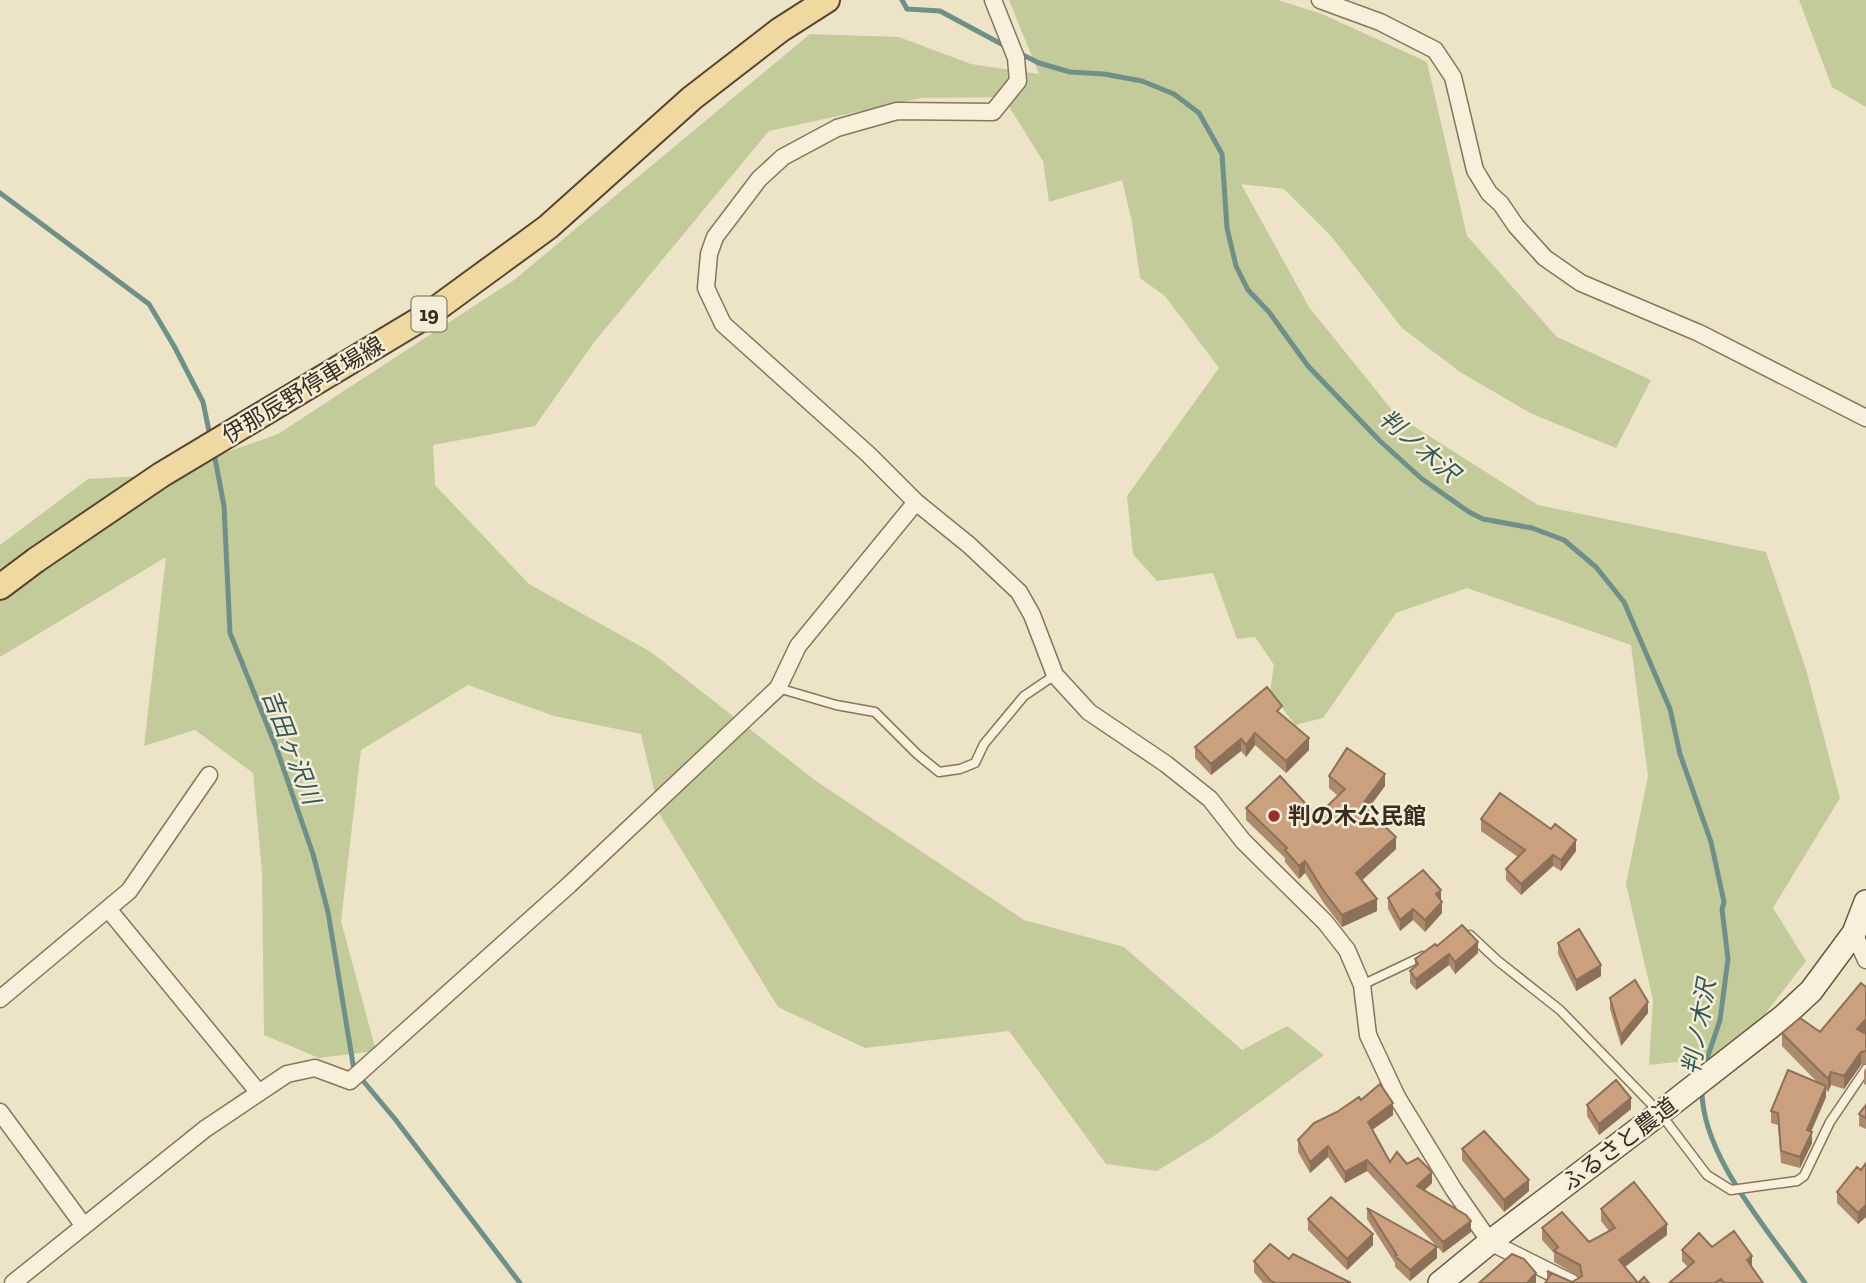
<svg xmlns="http://www.w3.org/2000/svg" width="1866" height="1283" viewBox="0 0 1866 1283" font-family="'Zilla Slab','Noto Sans JP',serif">
  <rect width="100%" height="100%" fill="#ede3c7"/>
  <path fill="#c4cb9b" d="M1009,0H1278L1322,14L1427,62L1467,236L1557,337L1651,380L1616,448L1532,414L1460,372L1402,328L1331,236L1284,189L1241,184L1309,307L1396,415L1538,505L1766,552L1806,669L1840,798L1773,908L1806,961L1733,1056L1649,1065L1653,1000L1626,884L1648,776L1631,645L1467,588L1396,613L1323,718L1295,725L1270,692L1274,665L1255,637L1237,639L1213,573L1157,581L1133,554L1127,496L1219,368L1165,296L1140,278L1132,222L1122,180L1049,202L1043,161L1003,97L921,98L769,131L595,341L535,426L433,445L435,485L529,584L651,652L816,781L1024,920L1124,947L1242,1050L1287,1026L1324,1055L1214,1136L1157,1171L1106,1164L1009,1031L865,1048L778,1007L660,815L641,734L554,716L468,685L361,750L341,921L376,1051L319,1058L264,1035L262,873L253,773L195,730L144,746L166,557L0,657V545L88,479L161,475L278,434L514,280L810,34L899,37L971,64L1039,74Z
    M1799,0H1866V107L1832,87Z"/>
  <g fill="none" stroke-linecap="round" stroke-linejoin="round">
    <path stroke="#6f9088" stroke-width="5" d="M902,0L907,9L940,11L1007,47
      M1019,53L1039,63L1070,72L1104,74L1142,81L1174,94L1199,113L1222,154L1227,228L1236,266L1248,290L1269,312L1308,366L1380,441L1422,479L1469,512L1483,519L1532,528L1564,540L1596,567L1624,602L1670,709L1680,754L1711,842L1724,902L1722,909L1728,959L1720,1020L1704,1068
      M0,193L149,304L174,346L203,402L210,436
      M214,453L224,506L230,633L276,747L313,854L328,912L354,1070L395,1119L520,1283
      M1702,1088C1700,1154 1769,1231 1805,1283"/>
    <defs>
      <path id="lane" d="M778,688L836,705L875,712L917,754L939,772L960,769L975,763L984,744L1024,696L1055,675
        M1470,935L1498,961L1560,1010L1660,1113L1707,1175L1731,1190L1797,1181L1804,1176L1830,1122L1866,1069
        M1362,985L1423,956"/>
      <path id="street" d="M993,0L1016,58L1018,81L993,112L897,111L837,128L783,157L759,179L715,237L709,254L706,288L723,324L869,455L916,502L969,545L1019,592L1032,615L1055,675L1089,712L1166,764L1210,799L1243,841L1325,922L1347,950L1362,985L1368,1035L1397,1097L1454,1190L1490,1242L1572,1283
        M1320,0L1380,22L1435,50L1453,77L1475,170L1489,193L1501,204L1516,226L1545,258L1581,283L1699,333L1866,418
        M113,915L259,1093
        M1854,933L1866,960
        M0,999L129,891L209,775
        M0,1112L84,1226
        M13,1283L205,1129L287,1074L315,1068L350,1081L569,885L778,688L798,646L916,502"/>
      <path id="secondary" d="M1440,1283L1490,1242L1660,1113L1784,1016L1811,991L1854,933L1866,902"/>
      <path id="primary" d="M0,587L36,560L161,475L429,314L548,227L692,98L780,30L827,0"/>
    </defs>
    <use href="#lane" stroke="#88755d" stroke-width="11"/>
    <use href="#street" stroke="#88755d" stroke-width="19"/>
    <use href="#secondary" stroke="#6a5640" stroke-width="26"/>
    <use href="#primary" stroke="#574431" stroke-width="28"/>
    <use href="#lane" stroke="#f8f0da" stroke-width="8"/>
    <use href="#street" stroke="#f8f0da" stroke-width="16"/>
    <use href="#secondary" stroke="#f8f0da" stroke-width="23"/>
    <use href="#primary" stroke="#efd9a1" stroke-width="24"/>
  </g>
  <path fill="#ae8a6c" d="M1282,715L1309,750L1286,773L1255,745L1246,757L1241,751L1211,775L1195,758V747Z
    M1329,776L1385,786L1367,810L1396,849L1362,880L1377,911L1342,927L1323,902L1305,873L1299,879L1285,862V858L1246,820V808L1317,816L1338,796L1329,788Z
    M1481,819L1576,851L1561,871L1553,866L1521,895L1506,880V869L1518,857L1481,831Z
    M1388,898L1441,900L1442,913L1425,932L1413,920L1400,931L1388,909Z
    M1558,943L1601,976L1576,991L1558,954Z
    M1437,946L1478,953L1455,974L1449,965L1416,990L1410,983V971L1415,967V959Z
    M1866,987V1064L1861,1065L1844,1089L1831,1085L1828,1092L1826,1090V1097L1811,1132L1812,1143L1800,1168L1781,1163L1778,1125L1771,1123V1111L1818,1083L1782,1046V1033L1820,1032Z
    M1610,998L1648,1013L1621,1046L1610,1009Z
    M1866,1067V1085L1864,1084V1071Z
    M1361,1100L1393,1115L1372,1130L1390,1162L1407,1164L1432,1183L1425,1190L1471,1232L1443,1253L1367,1171L1345,1183L1328,1157L1310,1173L1298,1152V1140Z
    M1587,1105L1631,1109L1599,1135L1587,1116Z
    M1866,1105V1129L1859,1126V1114Z
    M1462,1149L1529,1191L1504,1212L1462,1160Z
    M1866,1163V1217L1858,1224L1837,1203V1192L1861,1170Z
    M1367,1208L1437,1258L1410,1281L1395,1267V1263L1367,1219Z
    M1601,1209L1667,1235L1625,1267L1638,1283H1649H1545L1547,1280V1271L1572,1282L1580,1277L1554,1262V1253L1542,1240V1228L1589,1242L1609,1231L1601,1221Z
    M1308,1219L1373,1245L1347,1270L1308,1230Z
    M1712,1247L1752,1267L1763,1283H1669L1688,1267L1682,1261V1250Z
    M1289,1259L1351,1283H1263L1254,1272V1261Z"/>
  <path fill="#8d7058" d="M1255,733V745L1246,757V745Z
    M1309,738V750L1286,773V761Z
    M1241,739V751L1211,775V764Z
    M1385,774V786L1362,817V805Z
    M1396,837V849L1356,886V873Z
    M1576,840V851L1561,871V860Z
    M1553,855V866L1521,895V884Z
    M1305,861V873L1299,879V866Z
    M1441,890V901L1436,894Z
    M1377,899V911L1342,927V915Z
    M1442,902V913L1425,932V920Z
    M1413,909V920L1400,931V920Z
    M1478,942V953L1455,974V962Z
    M1449,954V965L1416,990V979Z
    M1601,965V976L1576,991V980Z
    M1648,1002V1013L1621,1046V1035Z
    M1866,1019V1032L1857,1042V1029Z
    M1861,1052V1065L1844,1089V1076Z
    M1831,1072V1085L1828,1092V1079Z
    M1826,1086V1097L1807,1141V1130Z
    M1631,1098V1109L1599,1135V1124Z
    M1393,1103V1115L1368,1133V1122Z
    M1812,1132V1143L1800,1168V1157Z
    M1328,1146V1157L1310,1173V1162Z
    M1367,1160V1171L1345,1183V1172Z
    M1432,1172V1183L1417,1197V1186Z
    M1529,1180V1191L1504,1212V1200Z
    M1866,1205V1217L1858,1224V1213Z
    M1471,1221V1232L1443,1253V1242Z
    M1667,1224V1235L1619,1271V1260Z
    M1373,1234V1245L1347,1270V1259Z
    M1437,1247V1258L1410,1281V1270Z
    M1752,1256V1268L1747,1260Z
    M1536,1273V1283H1527Z"/>
  <path fill="#caa07e" stroke="#8d7058" stroke-width="2" d="M1267,687L1282,706L1277,711L1309,738L1286,761L1255,733L1246,745L1241,739L1211,764L1195,747Z
    M1347,748L1385,774L1362,805L1396,837L1356,873L1377,899L1342,915L1323,890L1305,861L1299,866L1285,850L1287,848L1246,808L1280,776L1317,816L1345,789L1329,776Z
    M1500,793L1551,829L1555,824L1576,840L1561,860L1553,855L1521,884L1506,869L1525,850L1481,819Z
    M1423,870L1441,890L1436,894L1442,902L1425,920L1413,909L1400,920L1388,898Z
    M1462,925L1478,942L1455,962L1449,954L1416,979L1410,971L1418,964L1415,959L1435,944L1437,946Z
    M1579,929L1601,965L1576,980L1558,943Z
    M1635,980L1648,1002L1621,1035L1610,998Z
    M1861,983L1866,987V1019L1857,1029L1866,1034V1051L1861,1052L1844,1076L1831,1072L1828,1079L1782,1033L1800,1018L1820,1032Z
    M1788,1070L1826,1086L1807,1130L1812,1132L1800,1157L1781,1151L1778,1113L1771,1111Z
    M1616,1080L1631,1098L1599,1124L1587,1105Z
    M1380,1084L1393,1103L1368,1122L1390,1162L1397,1152L1407,1164L1418,1158L1432,1172L1417,1186L1466,1215L1471,1221L1443,1242L1367,1160L1345,1172L1328,1146L1310,1162L1298,1140L1314,1123L1337,1112L1359,1097L1361,1100Z
    M1866,1105V1118L1859,1114Z
    M1484,1131L1529,1180L1504,1200L1462,1149Z
    M1866,1163V1205L1858,1213L1837,1192L1857,1167L1861,1170Z
    M1634,1182L1667,1224L1619,1260L1638,1283L1644,1277L1649,1283H1545L1551,1274L1547,1271L1572,1282L1582,1276L1580,1265L1554,1251L1558,1247L1542,1228L1562,1212L1589,1242L1615,1228L1601,1209Z
    M1331,1197L1373,1234L1347,1259L1308,1219Z
    M1367,1208L1437,1247L1410,1270L1395,1256L1397,1255Z
    M1734,1231L1752,1256L1747,1260L1763,1283H1724L1721,1279L1714,1283H1669L1694,1262L1682,1250L1699,1233L1712,1247Z
    M1270,1244L1289,1259L1293,1254L1351,1283H1275L1270,1280L1254,1261Z
    M1512,1254L1524,1259L1536,1273L1527,1283H1479Z"/>
  <circle fill="#96312f" stroke="#f5edd7" stroke-width="2.5" cx="1274" cy="816" r="7"/>
  <g text-anchor="middle" stroke-width="5" stroke-linejoin="round" paint-order="stroke">
    <rect fill="#f5edd7" stroke="#716757" stroke-width="2" x="411.5" y="296.5" width="35" height="35" rx="5"/>
    <g font-size="21" font-weight="bold" fill="#392d20">
      <text x="429" y="321">19</text>
    </g>
    <g font-size="23" fill="#392d20" stroke="#f5edd7">
      <text transform="translate(303 390) rotate(-31)" y="8">伊那辰野停車場線</text>
      <text transform="translate(1619 1144) rotate(-37)" y="8">ふるさと農道</text>
    </g>
    <g font-size="23" font-weight="bold" fill="#392d20" stroke="#f5edd7" text-anchor="start">
      <text x="1288" y="824">判の木公民館</text>
    </g>
    <g font-size="24" font-style="italic" fill="#305857" stroke="#f5edd7">
      <text transform="translate(1419 446) rotate(41)" y="8">判ノ木沢</text>
      <text transform="translate(291 747) rotate(69)" y="8">吉田ヶ沢川</text>
      <text transform="translate(1699 1027) rotate(-80)" y="8">判ノ木沢</text>
    </g>
  </g>
</svg>
